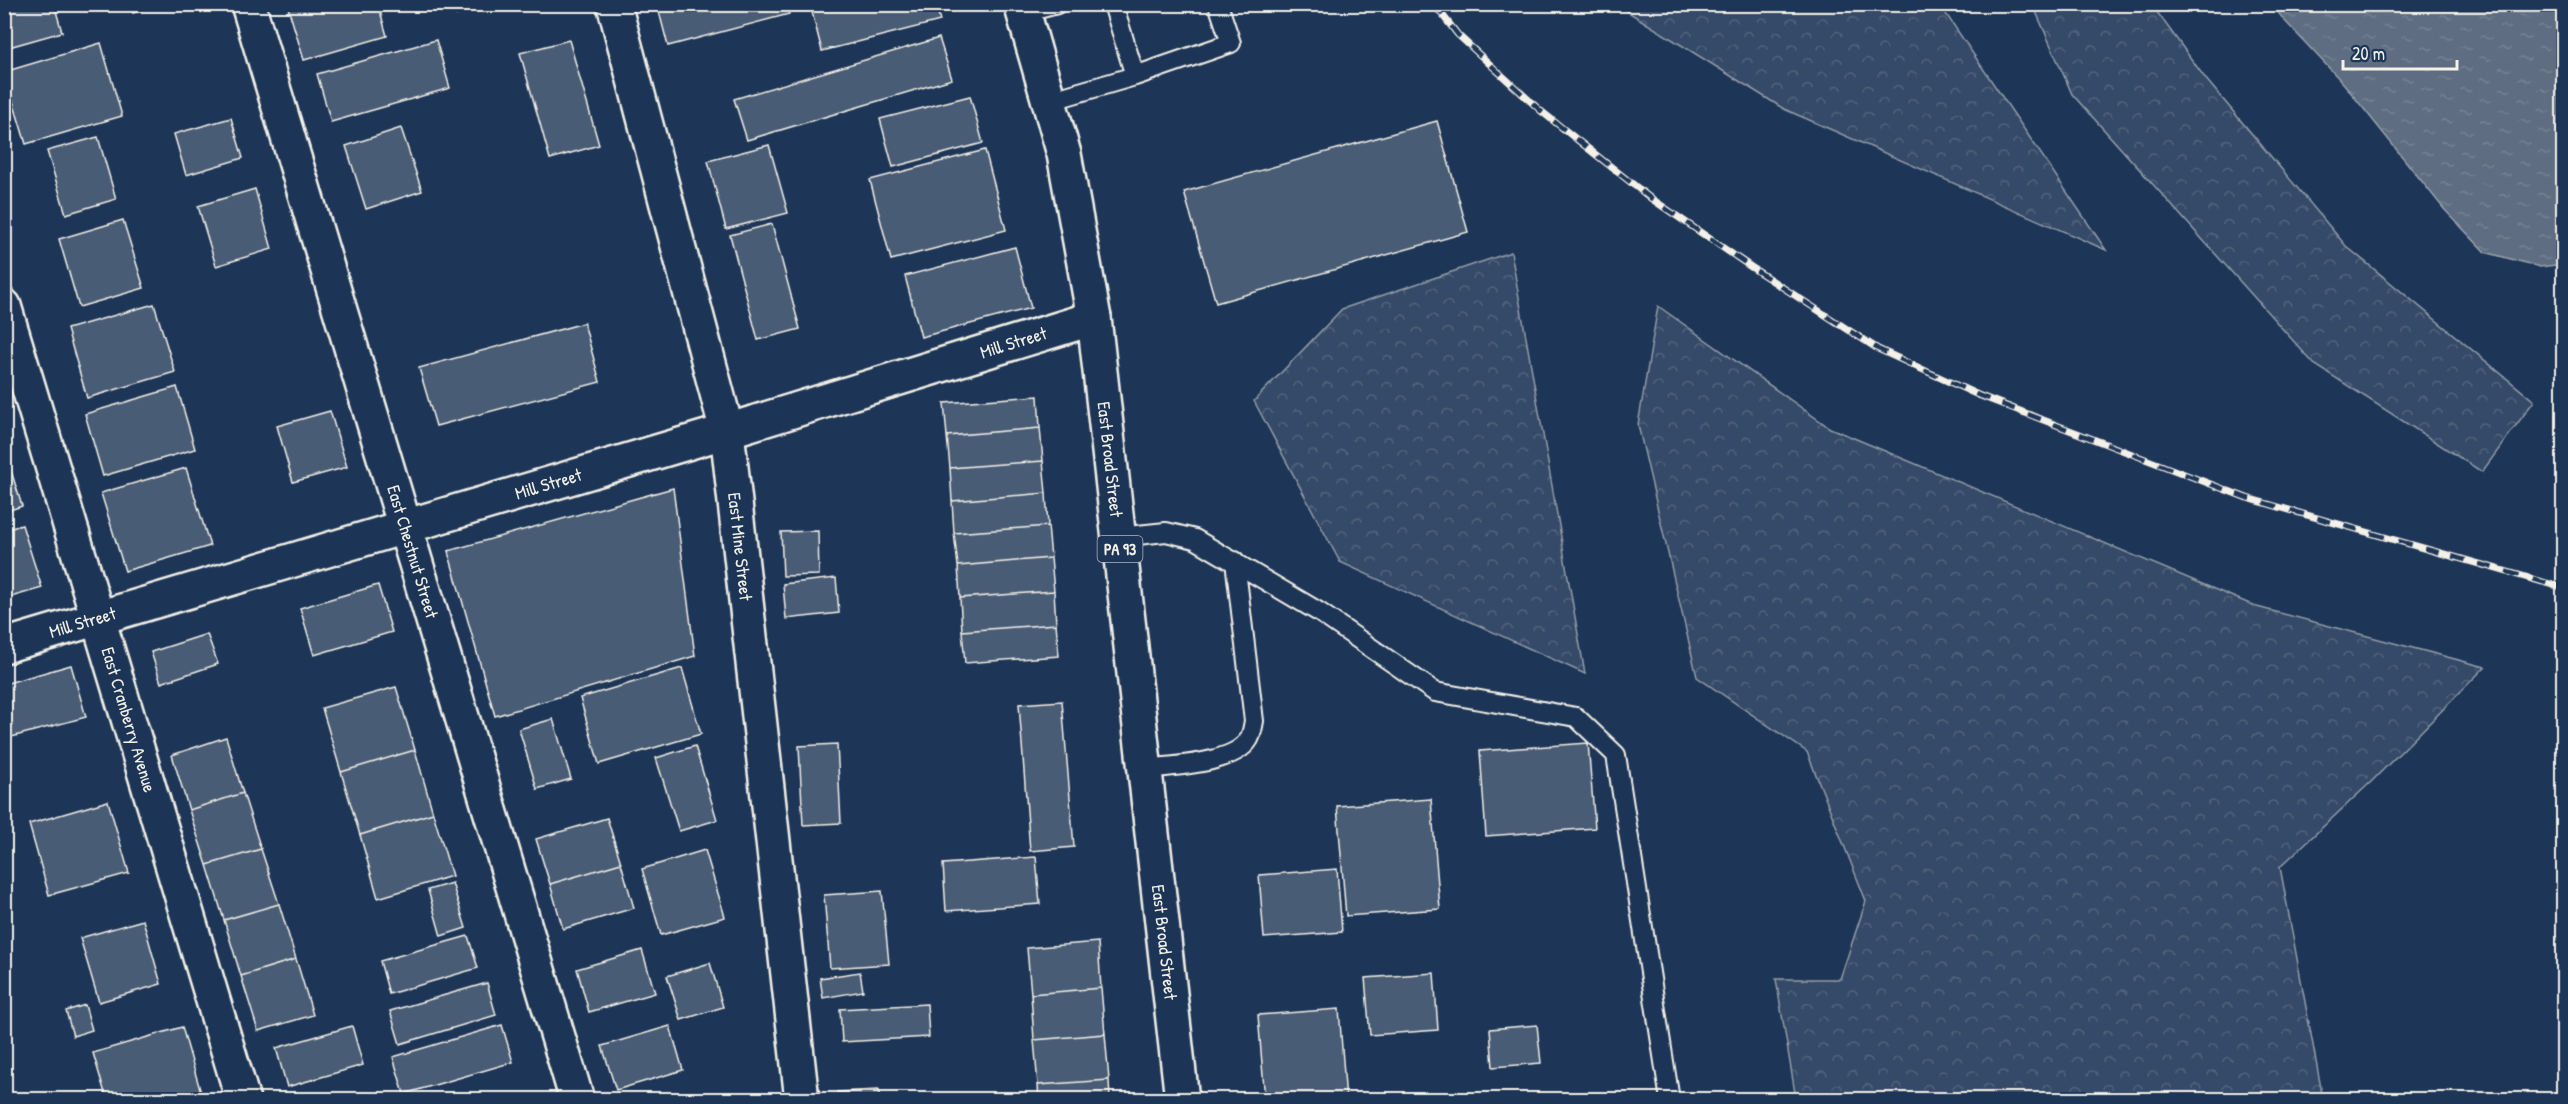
<svg xmlns="http://www.w3.org/2000/svg" width="2568" height="1104" viewBox="0 0 2568 1104" font-family="'Patrick Hand',sans-serif">
  <defs>
    <pattern id="forest-crowns" width="20" height="18" patternUnits="userSpaceOnUse" patternTransform="scale(1.5)"><rect width="20" height="18" fill="#354a67"/><path d="M2 6a3 3 0 1 1 6 0M12 15a3 3 0 1 1 6 0" fill="none" stroke="#53657d"/></pattern>
    <pattern id="water-ripples" width="26" height="14" patternUnits="userSpaceOnUse" patternTransform="scale(1.5)"><rect width="26" height="14" fill="#5e6d82"/><path d="M2 4q2-2 4 0t4 0M15 11q2-2 4 0t4 0" fill="none" stroke="#768294"/></pattern>
  </defs>
  <rect width="100%" height="100%" fill="#1d3557"/>
  <filter id="ink" filterUnits="userSpaceOnUse"><feTurbulence type="fractalNoise" baseFrequency=".0167" numOctaves="2"/><feDisplacementMap in="SourceGraphic" scale="12" xChannelSelector="R" yChannelSelector="G"/><feConvolveMatrix kernelMatrix="1 2 1 2 8 2 1 2 1" color-interpolation-filters="sRGB"/></filter>
  <g filter="url(#ink)">
    <path fill="url(#forest-crowns)" stroke="#949ea8" stroke-width="1.5" d="M1617,5H1940L2106,250L1784,109Z
      M2033,5H2152L2205,78L2346,246L2534,401L2482,472L2314,364L2072,94Z
      M1511,252L1585,674L1340,562L1254,401L1342,309Z
      M1658,306L1830,428L2257,607L2485,667L2372,781L2280,867L2323,1099H1796L1776,979H1840L1866,901L1807,752L1697,677L1638,425Z"/>
    <path fill="url(#water-ripples)" stroke="#9aa2ab" stroke-width="1.5" d="M2272,5H2563V264L2540,267L2485,252L2444,209L2344,84L2284,20Z"/>
    <path fill="#485b74" stroke="#f4f1e8" stroke-width="1.5" d="M4,4H54L62,32L9,47L4,32Z
      M131,4H163L133,13Z
      M287,4H378L387,36L304,60Z
      M453,4H491L456,15Z
      M657,4H787L789,14L668,46Z
      M824,4H936L940,21L822,51L811,8Z
      M939,38L952,79L747,140L734,99Z
      M436,40L450,88L331,122L317,74Z
      M569,40L599,145L550,159L520,53Z
      M101,43L122,116L26,144L4,72Z
      M970,96L983,143L893,167L880,119Z
      M231,118L243,158L186,175L174,134Z
      M1437,121L1468,232L1216,303L1184,192Z
      M401,128L422,191L366,209L346,146Z
      M98,137L116,199L66,214L47,151Z
      M769,145L788,213L726,229L708,161Z
      M985,150L1006,230L891,260L870,180Z
      M255,189L272,249L216,266L198,206Z
      M123,220L144,288L79,307L59,239Z
      M772,224L800,329L758,340L730,235Z
      M1015,247L1031,308L921,337L905,276Z
      M154,304L175,372L87,398L67,329Z
      M584,323L600,382L436,426L419,368Z
      M177,387L195,449L103,476L85,414Z
      M1038,396L1040,428L947,436L944,403Z
      M330,411L347,467L293,482L277,426Z
      M1040,428L1043,461L950,468L947,436Z
      M4,448L22,506L4,512Z
      M1043,461L1046,493L952,501L950,468Z
      M186,468L210,546L125,571L101,493Z
      M673,488L695,656L495,716L448,551Z
      M1046,493L1048,526L954,533L952,501Z
      M22,525L42,588L4,599V530Z
      M1048,526L1051,558L958,566L954,533Z
      M818,531L819,575L783,576L781,532Z
      M1051,558L1054,591L960,598L958,566Z
      M836,578L839,613L786,619L783,584Z
      M378,585L392,632L314,655L300,608Z
      M1054,591L1056,624L962,631L960,598Z
      M1056,624L1059,656L965,663L962,631Z
      M207,634L218,664L161,683L151,652Z
      M71,665L86,717L4,739V684Z
      M682,668L701,734L599,764L580,698Z
      M396,687L415,750L341,772L322,708Z
      M1062,701L1074,847L1030,851L1019,704Z
      M553,719L571,779L537,789L519,729Z
      M226,737L243,793L189,810L172,755Z
      M1588,743L1595,828L1486,836L1480,751Z
      M837,744L841,823L803,825L799,746Z
      M695,746L717,820L679,831L656,758Z
      M415,750L433,813L360,835L341,772Z
      M243,793L261,849L207,865L189,810Z
      M1431,799L1440,909L1346,916L1337,806Z
      M108,801L129,873L49,895L29,824Z
      M433,813L452,876L378,898L360,835Z
      M607,818L621,863L550,884L536,839Z
      M261,849L279,904L224,920L207,865Z
      M705,850L725,917L661,935L642,869Z
      M1036,857L1040,904L946,911L943,864Z
      M621,863L634,908L563,929L550,884Z
      M1337,869L1342,932L1264,938L1259,875Z
      M452,883L466,928L441,936L428,890Z
      M882,891L889,964L830,968L824,895Z
      M279,904L296,959L241,976L224,920Z
      M143,920L161,984L99,1002L80,938Z
      M468,936L478,968L389,994L380,961Z
      M1098,942L1101,988L1031,994L1027,948Z
      M642,950L655,993L589,1012L577,969Z
      M296,959L313,1015L258,1031L241,976Z
      M710,963L723,1007L681,1020L667,976Z
      M860,972L863,991L823,998L820,978Z
      M1434,973L1438,1030L1370,1035L1365,978Z
      M487,983L496,1015L400,1044L390,1011Z
      M1101,988L1105,1034L1034,1040L1031,994Z
      M927,1004L929,1037L842,1042L840,1009Z
      M85,1005L92,1030L73,1036L66,1011Z
      M1339,1009L1346,1100H1265L1258,1015Z
      M502,1025L513,1062L404,1094L393,1057Z
      M1537,1025L1541,1063L1493,1067L1490,1029Z
      M352,1026L363,1065L287,1087L276,1048Z
      M670,1026L683,1070L616,1090L602,1046Z
      M182,1027L203,1100H107L93,1053Z
      M1105,1034L1109,1080L1038,1085L1034,1040Z
      M1109,1080L1110,1100H1039L1038,1085Z
      M879,1090V1100H838L837,1092Z"/>
    <g fill="none" stroke-linecap="round" stroke-linejoin="round">
      <defs>
        <path id="lane" d="M1023,13L1057,4
          M1135,76L1231,43L1218,4
          M1049,101L1135,76L1113,4
          M1118,537L1166,532L1195,539L1319,612L1435,692L1576,717L1616,755L1670,1100
          M1144,769C1171,766 1235,764 1249,739C1252,734 1253,726 1254,721L1235,561"/>
        <g id="street">
          <path id="s1" d="M248,4L577,1100"/>
          <path id="s2" d="M614,4L727,431L802,1100"/>
          <path id="s3" d="M4,306L243,1100"/>
          <path id="s4" d="M4,646L727,431L1094,318"/>
        </g>
        <g id="highway">
          <path id="s5" d="M1021,4L1064,154L1094,318L1182,1100"/>
        </g>
      </defs>
      <use href="#lane" stroke="#f4f1e8" stroke-width="22"/>
      <use href="#street" stroke="#f4f1e8" stroke-width="38"/>
      <use href="#highway" stroke="#f4f1e8" stroke-width="38"/>
      <use href="#lane" stroke="#1d3557" stroke-width="18"/>
      <use href="#street" stroke="#1d3557" stroke-width="33"/>
      <use href="#highway" stroke="#1d3557" stroke-width="33"/>
      <defs>
        <path id="rail" d="M1434,4L1458,35L1541,111L1649,197L1751,267L1878,349L1978,395L2247,498L2564,588"/>
      </defs>
      <use href="#rail" stroke="#f4f1e8" stroke-width="7"/>
      <use href="#rail" stroke="#1d3557" stroke-width="4.5" stroke-dasharray="14" stroke-linecap="butt"/>
    </g>
  </g>
  <g text-anchor="middle" stroke-width="4.5" stroke-linejoin="round" paint-order="stroke">
    <rect fill="#1d3557" stroke="#b4b9bc" stroke-width="1.5" x="1097.5" y="536" width="45" height="26" rx="4.5"/>
    <g font-size="16" font-weight="bold" fill="#f4f1e8">
      <text x="1120" y="555">PA 93</text>
    </g>
    <g font-size="18" fill="#f4f1e8" stroke="#1d3557">
      <text dy="6" stroke="none"><textPath href="#s4" startOffset="1054">Mill Street</textPath></text>
      <text dy="6" stroke="none"><textPath href="#s5" startOffset="465">East Broad Street</textPath></text>
      <text dy="6" stroke="none"><textPath href="#s4" startOffset="568">Mill Street</textPath></text>
      <text dy="6" stroke="none"><textPath href="#s2" startOffset="558">East Mine Street</textPath></text>
      <text dy="6" stroke="none"><textPath href="#s1" startOffset="572">East Chestnut Street</textPath></text>
      <text dy="6" stroke="none"><textPath href="#s4" startOffset="82">Mill Street</textPath></text>
      <text dy="6" stroke="none"><textPath href="#s3" startOffset="432">East Cranberry Avenue</textPath></text>
      <text dy="6" stroke="none"><textPath href="#s5" startOffset="951">East Broad Street</textPath></text>
    </g>
  </g>
  <rect width="2568" height="1104" fill="none" stroke="#1d3557" stroke-width="24"/>
  <rect x="12" y="12" width="2544" height="1080" fill="none" stroke="#f4f1e8" stroke-width="2" filter="url(#ink)"/>
  <path d="M2343 60v9h114v-9" fill="none" stroke="#f4f1e8" stroke-width="3"/>
  <text x="2352" y="60" font-size="18" fill="#f4f1e8" stroke="#1d3557" stroke-width="4.5" paint-order="stroke">20 m</text>
</svg>
